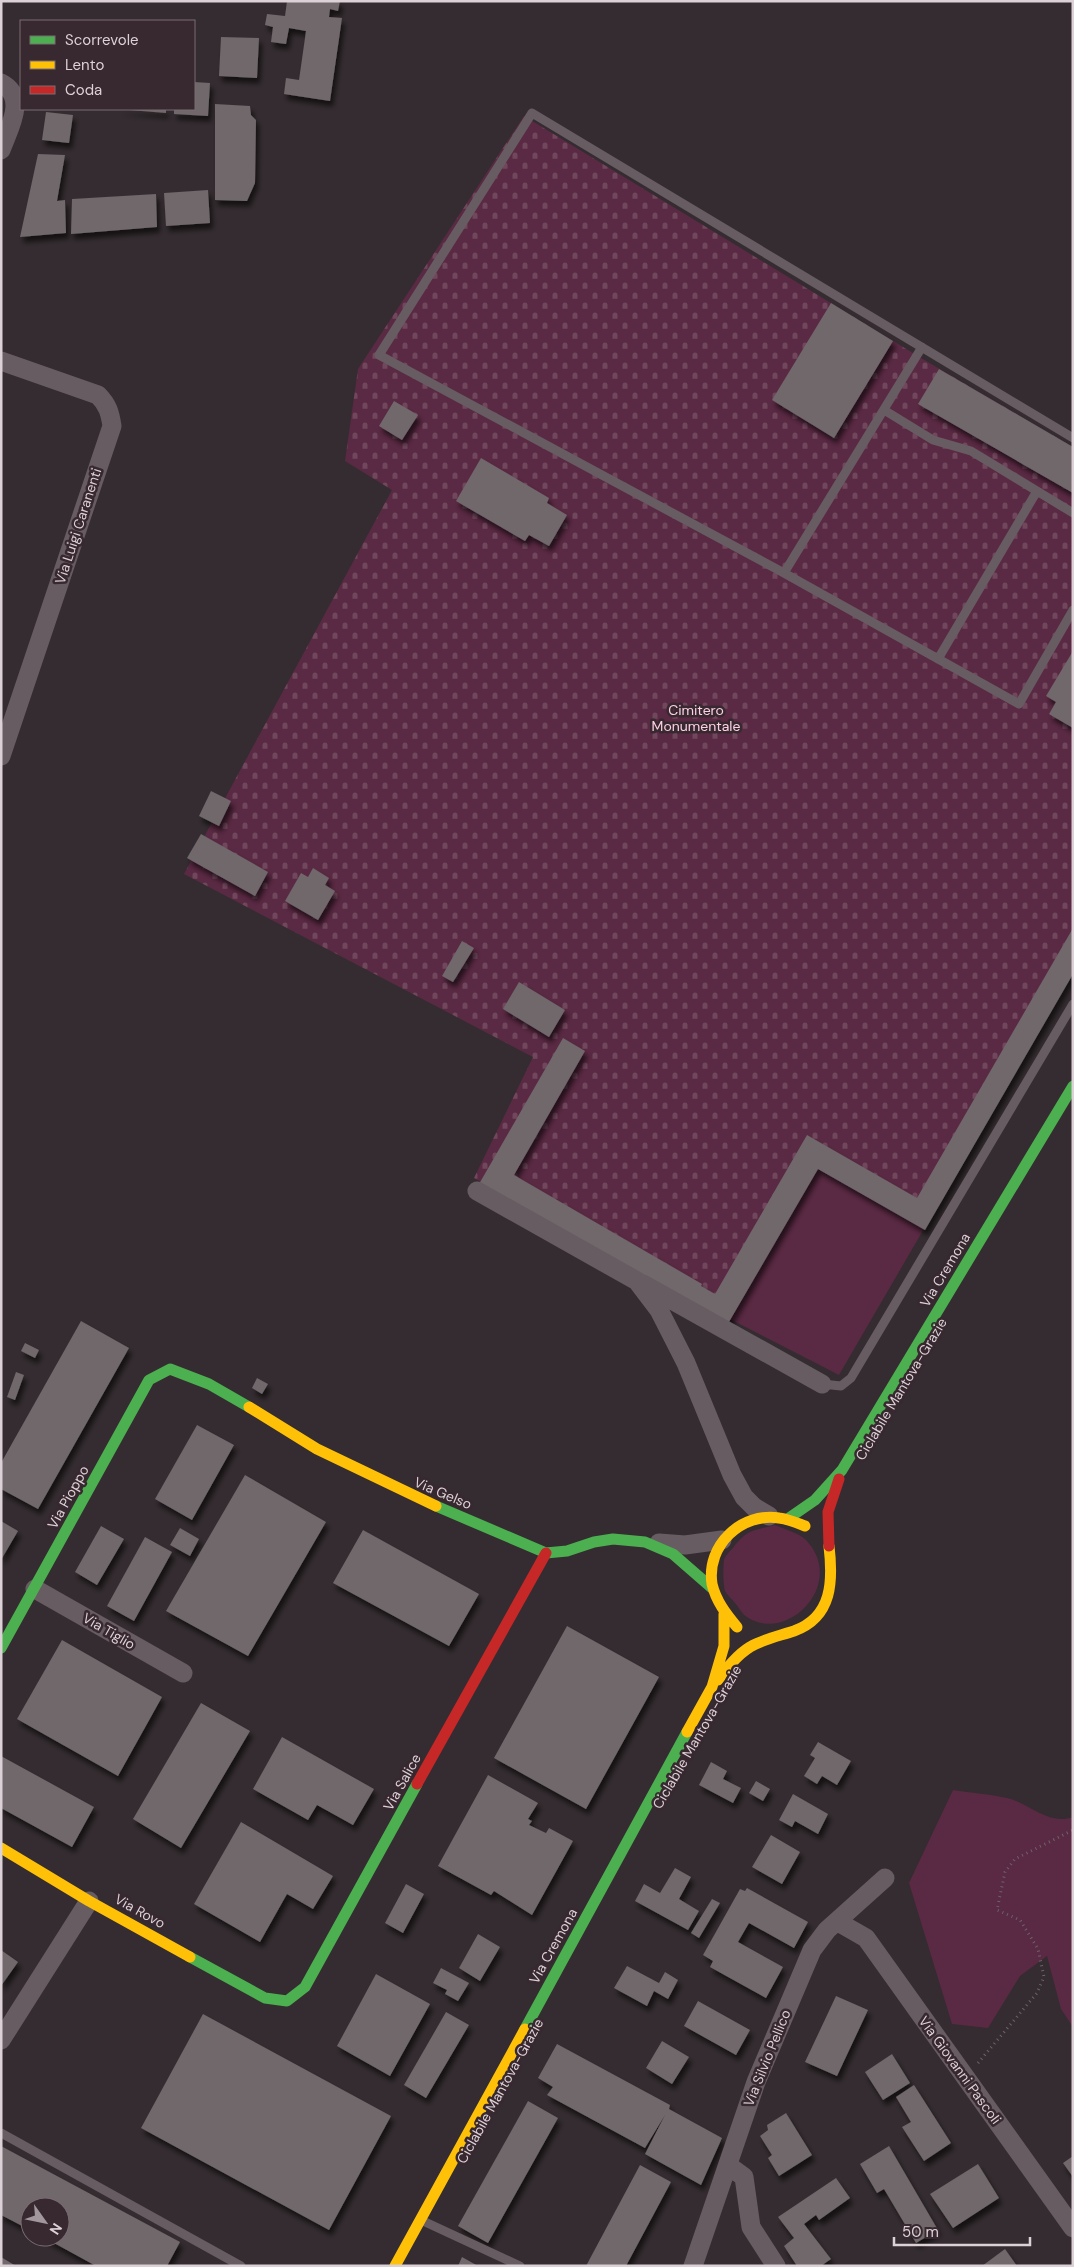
<svg xmlns="http://www.w3.org/2000/svg" width="1074" height="2267" viewBox="0 0 1074 2267" font-family="'DM Sans',sans-serif">
  <defs>
    <pattern id="cemetery-stones" width="16" height="16" patternUnits="userSpaceOnUse" patternTransform="scale(1.25)"><rect width="16" height="16" fill="#5a2943"/><path d="M2 7V4a2 2 0 0 1 4 0v3zM10 15v-3a2 2 0 0 1 4 0v3z" fill="#71475d"/></pattern>
    <filter id="shadow"><feDropShadow dx="3" dy="5.5" stdDeviation="2.5" flood-color="#0009"/></filter>
  </defs>
  <rect width="100%" height="100%" fill="#342c30"/>
  <path fill="#5a2943" d="M808,1161L925,1227L839,1375L722,1315Z
    M775,1525C784,1529 799,1533 806,1540C848,1584 785,1647 744,1615C741,1612 738,1606 735,1603C732,1599 727,1595 725,1591C723,1585 723,1566 724,1560C725,1556 730,1551 733,1548C747,1529 753,1531 775,1525Z
    M953,1790C971,1793 990,1794 1007,1798C1029,1803 1049,1826 1073,1817V2027L1061,2009L1047,1956L1020,1976L988,2028L952,2024L909,1883Z"/>
  <path fill="url(#cemetery-stones)" d="M524,116L926,361L1073,447V956L922,1206L808,1161L722,1315L474,1178L533,1057L184,874L392,490L345,461L358,369Z"/>
  <path fill="#6f676b" filter="url(#shadow)" d="M287,1H340L338,11L330,9L329,17L342,18L330,101L284,94L286,78L299,80L306,31L289,28L286,44L271,42L273,27L265,25L267,14L285,16Z
    M221,37L259,38L257,78L219,76Z
    M194,82L210,83L208,116L174,114V109H194Z
    M215,104L250,106L251,115L256,120L255,183L247,201L215,200Z
    M117,109H166V113Z
    M46,112L73,115L69,143L42,140Z
    M38,154L65,155L57,201L65,200L66,233L20,237Z
    M208,190L210,223L166,226L164,193Z
    M156,194L157,227L71,234L72,199Z
    M831,303L893,341L834,438L772,400Z
    M939,369L1073,447V493L918,404Z
    M394,401L418,415L402,440L379,426Z
    M481,458L549,498L547,503L567,515L549,546L529,535L525,541L456,501Z
    M1073,651V728L1049,714L1056,702L1046,696Z
    M211,791L231,801L219,826L199,816Z
    M201,834L268,872L255,896L187,858Z
    M313,868L329,878L325,885L335,891L318,920L285,901L301,873L308,877Z
    M1073,928V974L925,1230L818,1169L726,1327L479,1184L563,1038L585,1051L514,1175L702,1284L701,1286L715,1294L807,1135L917,1198Z
    M462,941L474,948L453,982L442,976Z
    M519,982L565,1010L549,1037L503,1009Z
    M81,1321L129,1348L38,1509L1,1489V1463Z
    M25,1343L39,1350L35,1358L21,1351Z
    M16,1372L24,1375L15,1400L7,1397Z
    M257,1378L268,1384L262,1394L252,1388Z
    M197,1425L234,1445L192,1520L155,1499Z
    M245,1475L326,1522L248,1656L166,1611Z
    M1,1521L18,1531L1,1560Z
    M101,1526L124,1539L97,1585L75,1572Z
    M180,1528L199,1539L190,1556L170,1545Z
    M363,1530L479,1594L449,1646L333,1583Z
    M145,1537L172,1552L134,1621L107,1606Z
    M567,1626L659,1677L586,1809L494,1758Z
    M62,1640L162,1697L118,1776L17,1719Z
    M201,1703L250,1731L181,1848L133,1819Z
    M282,1737L374,1789L353,1825L317,1805L308,1820L253,1789Z
    M818,1742L851,1761L837,1785L822,1776L817,1784L804,1776L815,1758L810,1755Z
    M1,1756L94,1807L72,1847L1,1808Z
    M711,1762L727,1771L723,1779L741,1788L733,1803L699,1785Z
    M488,1775L538,1803L528,1819L532,1821L529,1825L546,1833L549,1828L573,1841L532,1915L494,1891L491,1895L438,1866Z
    M756,1781L770,1789L763,1801L749,1793Z
    M793,1794L828,1814L818,1834L795,1821L792,1827L779,1820Z
    M241,1822L333,1876L313,1909L287,1894L260,1942L194,1904Z
    M771,1835L800,1852L782,1884L752,1867Z
    M675,1868L691,1877L679,1899L699,1911L688,1930L635,1901L644,1884L660,1893Z
    M406,1884L424,1894L403,1933L385,1923Z
    M747,1888L808,1922L794,1948L749,1923L738,1942L783,1967L766,1998L710,1967L713,1961L703,1955L740,1889L745,1891Z
    M712,1899L720,1903L699,1938L691,1933Z
    M478,1934L500,1947L480,1981L459,1968Z
    M1,1950L18,1962L1,1986Z
    M627,1966L659,1983L665,1972L678,1980L668,1999L654,1991L647,2006L614,1988Z
    M441,1968L469,1983L458,2001L445,1994L447,1990L433,1983Z
    M376,1974L430,2004L390,2076L337,2046Z
    M836,1996L868,2010L837,2076L805,2062Z
    M698,2001L750,2030L736,2055L684,2026Z
    M446,2012L469,2025L426,2098L404,2085Z
    M203,2014L391,2116L329,2230L141,2128Z
    M662,2041L689,2057L672,2084L646,2068Z
    M557,2044L670,2105L669,2109L722,2138L701,2185L645,2154L665,2115L645,2148L547,2095L553,2087L538,2078Z
    M892,2054L910,2083L883,2100L865,2072Z
    M914,2085L951,2143L924,2161L902,2127L911,2122L896,2097Z
    M528,2101L558,2118L488,2243L458,2226Z
    M786,2113L812,2155L779,2176L768,2158L772,2155L760,2136L768,2130L767,2125Z
    M1,2146L180,2242L167,2266H96L43,2237H60V2207H30V2230L1,2215Z
    M889,2146L938,2230L916,2243L884,2189L877,2193L860,2164Z
    M1073,2156V2177L1063,2163Z
    M978,2164L999,2198L953,2228L930,2194Z
    M640,2165L671,2182L626,2266H586Z
    M836,2178L850,2198L819,2220L816,2215L804,2224L831,2259L821,2266H797L784,2246L794,2238L778,2217Z
    M1005,2249L1017,2266H982Z
    M1,2257L16,2266H1Z
    M462,2257L478,2266H458Z"/>
  <g fill="none" stroke-linecap="round" stroke-linejoin="round">
    <path stroke="#6c6468" stroke-width="3" stroke-dasharray="1 4" stroke-linecap="butt" d="M978,2063L1037,1993L1044,1977L1038,1949L1020,1920L997,1910L1005,1872L1015,1859L1073,1830"/>
    <path stroke="#675c61" stroke-width="9" d="M922,347L784,573L379,355L532,113L1073,438
      M884,410L933,440L971,451L1073,513
      M784,573L1019,704L1073,610
      M938,659L1037,491
      M822,1384L841,1386L851,1378L1073,1004
      M1,2133L241,2266
      M423,2221L520,2266"/>
    <path stroke="#675c61" stroke-width="19" d="M1,83C28,97 9,128 1,150
      M1,361L98,395C108,405 110,413 112,426L1,756
      M477,1191L637,1281L659,1310L686,1363L732,1475L744,1497L754,1507L769,1516
      M643,1284L822,1384
      M659,1543L685,1545L722,1540
      M35,1589L183,1673
      M838,1922L866,1938L1073,2228
      M1,2040L89,1901
      M729,2166L744,2177L751,2227L776,2266
      M693,2266L756,2082L812,1950L827,1930L885,1878"/>
    <path stroke="#4caf50" stroke-width="11" d="M436,1506L546,1553L567,1551L594,1542L613,1539L645,1542L673,1554L712,1588
      M789,1518L815,1500L842,1470L1073,1086
      M1,1648L149,1380L170,1369L209,1384L249,1407
      M190,1957L265,1998L287,2001L305,1987L417,1784
      M525,2029L687,1732"/>
    <path stroke="#ffc107" stroke-width="11" d="M249,1407L317,1449L436,1506
      M737,1627C726,1614 716,1601 712,1584C706,1545 742,1512 779,1518C788,1519 797,1523 805,1526
      M718,1680C727,1668 737,1655 750,1647C764,1639 779,1636 794,1631C833,1617 833,1580 829,1546
      M687,1732L712,1687L724,1646V1614
      M1,1848L89,1901L190,1957
      M395,2266L525,2029"/>
    <path stroke="#c62828" stroke-width="11" d="M829,1546L828,1512L839,1479
      M417,1784L546,1553"/>
  </g>
  <g text-anchor="middle" stroke-width="5" stroke-linejoin="round" paint-order="stroke">
    <g font-size="14" fill="#dcd1d6" stroke="#38282f">
      <text transform="translate(78 526) rotate(-72)" y="5">Via Luigi Caranenti</text>
      <text transform="translate(945 1270) rotate(-59)" y="5">Via Cremona</text>
      <text transform="translate(901 1389) rotate(-59)" y="5">Ciclabile Mantova-Grazie</text>
      <text transform="translate(443 1493) rotate(23)" y="5">Via Gelso</text>
      <text transform="translate(68 1497) rotate(-61)" y="5">Via Pioppo</text>
      <text transform="translate(109 1631) rotate(30)" y="5">Via Tiglio</text>
      <text transform="translate(697 1737) rotate(-60)" y="5">Ciclabile Mantova-Grazie</text>
      <text transform="translate(402 1782) rotate(-61)" y="5">Via Salice</text>
      <text transform="translate(140 1911) rotate(29)" y="5">Via Rovo</text>
      <text transform="translate(553 1946) rotate(-61)" y="5">Via Cremona</text>
      <text transform="translate(767 2058) rotate(-68)" y="5">Via Silvio Pellico</text>
      <text transform="translate(960 2070) rotate(54)" y="5">Via Giovanni Pascoli</text>
      <text transform="translate(500 2091) rotate(-61)" y="5">Ciclabile Mantova-Grazie</text>
    </g>
    <g font-size="14" fill="#fbd1e4" stroke="#38282f">
      <text x="696" y="715">Cimitero<tspan x="696" dy="16">Monumentale</tspan></text>
    </g>
  </g>
  <rect width="1074" height="2267" fill="none" stroke="#dcd1d6" stroke-width="5"/>
  <rect x="20" y="20" width="175" height="90" fill="#38282f" stroke="#7a6c72"/>
  <rect x="30" y="36" width="25" height="8" fill="#4caf50" stroke="#7a6c72"/>
  <text x="65" y="45" font-size="15" fill="#dcd1d6">Scorrevole</text>
  <rect x="30" y="61" width="25" height="8" fill="#ffc107" stroke="#7a6c72"/>
  <text x="65" y="70" font-size="15" fill="#dcd1d6">Lento</text>
  <rect x="30" y="86" width="25" height="8" fill="#c62828" stroke="#7a6c72"/>
  <text x="65" y="95" font-size="15" fill="#dcd1d6">Coda</text>
  <g transform="translate(45 2222) rotate(123)"><circle r="24" fill="#38282f" stroke="#7a6c72"/>
  <path d="M0-4L9 19L0 12L-9 19Z" fill="#a1979c"/>
  <text y="-8" font-size="14" font-weight="bold" text-anchor="middle" fill="#dcd1d6">N</text>
  </g>
  <path d="M894 2237v8h136v-8" fill="none" stroke="#dcd1d6" stroke-width="2.5"/>
  <text x="902" y="2237" font-size="15" fill="#dcd1d6" stroke="#38282f" stroke-width="4" paint-order="stroke">50 m</text>
</svg>
